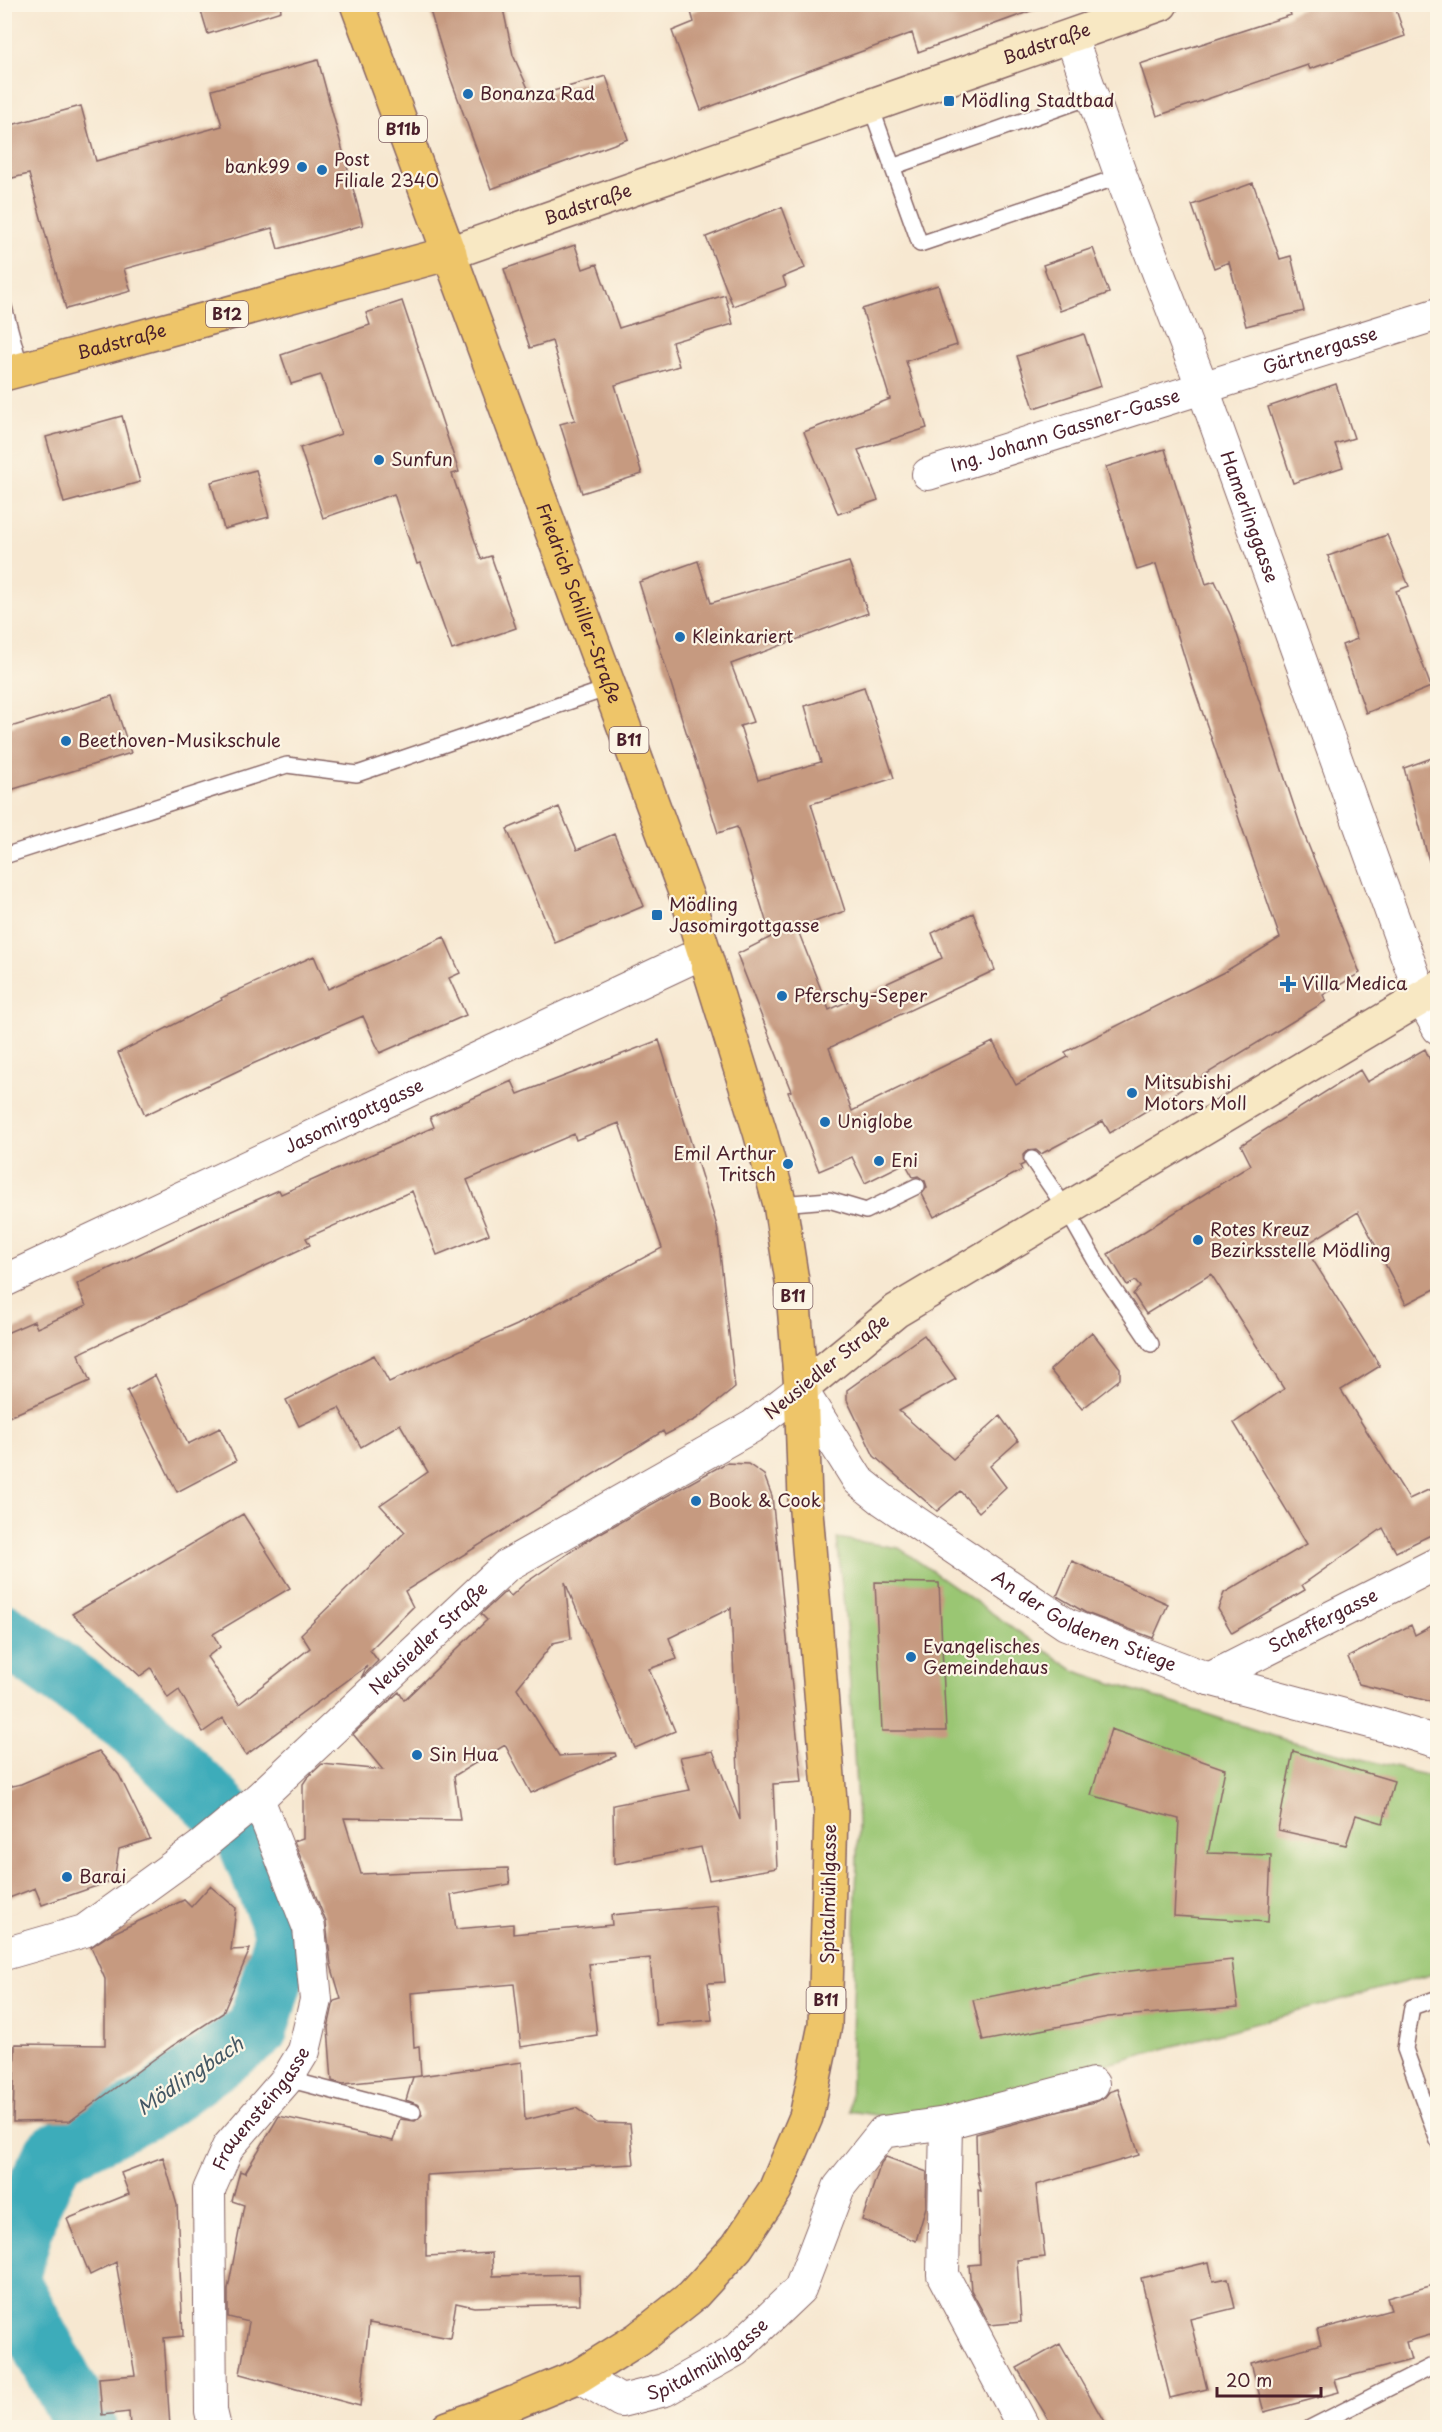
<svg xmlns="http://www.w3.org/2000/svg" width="1442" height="2432" viewBox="0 0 1442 2432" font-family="'Playpen Sans',sans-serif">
  <rect width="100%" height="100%" fill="#fcf5e5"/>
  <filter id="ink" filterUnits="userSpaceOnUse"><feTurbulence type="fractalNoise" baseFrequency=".0167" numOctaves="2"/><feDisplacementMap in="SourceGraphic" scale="12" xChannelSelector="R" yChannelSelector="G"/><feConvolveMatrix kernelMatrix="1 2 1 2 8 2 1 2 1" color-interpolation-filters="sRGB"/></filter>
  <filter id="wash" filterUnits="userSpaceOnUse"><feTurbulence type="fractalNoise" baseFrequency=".008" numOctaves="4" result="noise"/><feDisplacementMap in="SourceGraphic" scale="24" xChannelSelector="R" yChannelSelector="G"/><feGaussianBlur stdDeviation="1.35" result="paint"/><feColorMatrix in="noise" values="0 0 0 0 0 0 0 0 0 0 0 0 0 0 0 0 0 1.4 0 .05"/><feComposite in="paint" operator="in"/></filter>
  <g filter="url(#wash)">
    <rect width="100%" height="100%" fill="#f7e8d1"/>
    <path fill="#9ac673" stroke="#72724f" stroke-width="1.5" d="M837,1538L899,1548L1075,1671L1283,1739L1437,1778V1973L907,2120L850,2111L858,1822L847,1636Z"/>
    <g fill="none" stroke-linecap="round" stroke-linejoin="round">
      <path stroke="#3cacba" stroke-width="62" d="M4,1634L135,1727L246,1836L286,1933L257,2030L153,2105L54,2155L28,2208L8,2280L87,2428"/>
    </g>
    <g id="blocks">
      <path fill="#c69a80" d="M199,4H280L281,11L208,34Z
        M428,4H502L513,55L532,97L606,76L628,139L491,189L449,74Z
        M710,4H1039V8L918,52L912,33L701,110L672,31L694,22L691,12Z
        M1313,4H1394L1405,36L1310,69L1308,65L1157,116L1140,64L1291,15L1290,13Z
        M318,60L363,225L278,249L272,228L124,269L131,291L66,309L29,174L4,180V127L81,106L96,161L222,126L212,90Z
        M1253,183L1280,259L1291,256L1304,311L1246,326L1229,262L1214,268L1192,205Z
        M782,207L805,268L783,277L786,286L733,306L706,237Z
        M575,245L583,269L597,264L619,328L725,295L733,324L672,342L679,366L615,385L642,474L582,493L560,424L575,420L552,341L530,348L504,269Z
        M1093,248L1109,293L1060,311L1043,265Z
        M938,285L957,345L906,361L927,428L858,450L878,500L838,514L804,432L890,399L862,309Z
        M402,301L459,472L452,474L481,559L491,556L516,628L452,650L421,563L417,564L394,494L323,518L300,448L341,434L321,375L291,384L281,355L370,325L366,313Z
        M1084,334L1101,386L1034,408L1017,356Z
        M1336,384L1354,438L1335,444L1343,467L1293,483L1268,407Z
        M122,416L140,482L64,503L46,437Z
        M1165,449L1206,584L1215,581L1231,616L1301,827L1360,973L1323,995L1326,1001L1110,1133L1103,1121L1041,1154L1036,1150L1027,1151L1023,1155L1024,1164L1020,1166L1022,1170L934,1217L922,1194L927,1187L925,1181L918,1176L913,1177L905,1163L865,1183L852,1157L819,1171L788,1092L791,1091L737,954L771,937L737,827L718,833L639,582L698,561L711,603L849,562L868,613L731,664L753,722L740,726L758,780L821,762L805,706L864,687L894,778L811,804L845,911L797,928L829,1010L942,958L932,933L973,913L995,970L829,1048L852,1111L993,1042L1016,1085L1068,1057L1065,1052L1226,971L1280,938L1192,682L1156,564L1137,570L1106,467Z
        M256,470L269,517L224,529L211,482Z
        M1387,535L1409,586L1396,591L1431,687L1366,713L1342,645L1357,639L1328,556Z
        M112,696L131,753L4,792V729Z
        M1437,756V859L1429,861L1404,768Z
        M559,807L577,850L614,834L644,906L555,943L507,829Z
        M444,937L460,973L449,978L466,1015L380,1053L363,1016L250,1065L145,1115L118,1053L222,1000L221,998L314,956L328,989Z
        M659,1040L717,1226L735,1388L696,1419L665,1435L663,1431L405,1591L413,1607L370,1650L378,1661L361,1678L367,1666L246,1755L223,1718L203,1732L179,1690L168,1698L151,1668L140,1676L72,1614L243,1514L290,1588L213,1634L220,1647L207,1657L239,1704L310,1648L301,1634L405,1532L380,1505L428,1472L400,1424L361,1447L339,1408L299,1426L286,1400L374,1355L389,1382L517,1325L662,1248L619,1123L576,1140L574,1134L467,1180L489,1234L437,1255L412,1191L306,1238L310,1245L78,1354L90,1381L4,1419V1334L34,1321L37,1328L86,1306L77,1284L200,1225L279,1190L281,1194L434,1127L430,1117L512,1081L518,1094Z
        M1425,1049L1437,1076V1288L1406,1304L1358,1212L1304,1246L1380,1366L1341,1390L1409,1499L1437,1486V1532L1396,1552L1383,1528L1302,1585L1305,1590L1232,1633L1218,1609L1224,1593L1307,1544L1234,1423L1284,1389L1211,1274L1146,1314L1133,1294L1140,1287L1135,1281L1127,1285L1108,1254L1251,1165L1241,1145L1360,1070L1367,1082Z
        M1092,1332L1120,1368V1379L1082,1409L1050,1370Z
        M924,1335L956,1379L899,1411L953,1459L1000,1416L1018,1441L990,1466L1006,1487L979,1512L960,1491L937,1511L874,1456L847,1400V1390Z
        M155,1375L188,1444L220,1428L236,1461L177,1492L127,1391Z
        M726,1463L748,1464L764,1475L772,1496L802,1782L773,1784L777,1868L709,1880L701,1847L614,1864L613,1805L690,1790L680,1757L713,1751L740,1820L731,1608L669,1638L677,1659L649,1669L675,1731L635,1748L565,1582L571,1639L553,1643L517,1688L559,1756L615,1753L616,1756L531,1793L505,1745L454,1776L460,1820L344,1818L361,1874L508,1868L510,1884L451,1895L456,1929L513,1924V1934L612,1925L611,1915L717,1905L725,1982L708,1983L712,2020L656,2025L650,1958L589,1964L597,2035L521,2047L514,1984L411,1993L414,2047L419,2046L421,2076L343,2084L332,2081L328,2028L334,2001L341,1999L331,1965L326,1922L294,1841L303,1838V1784L307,1778L322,1764L383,1770L353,1734L399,1692L404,1700L487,1620L481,1614L506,1591L511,1596L524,1584L588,1540Z
        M1072,1561L1168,1604L1153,1638L1086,1613L1057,1596Z
        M875,1582L939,1583L946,1731H882Z
        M1437,1623V1703L1359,1684L1348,1657L1411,1625L1415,1635Z
        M1111,1729L1225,1769L1208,1853L1271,1855L1268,1922L1174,1916L1179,1819L1091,1795Z
        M99,1751L119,1775L150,1839L119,1849L114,1880L42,1905L35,1888L4,1900V1788L21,1784Z
        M1293,1751L1394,1781L1383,1823L1356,1815L1346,1845L1278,1830Z
        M210,1886L236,1908L231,1950L250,1949L223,2013L172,2046L70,2121L13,2122L15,2044L105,2045V1979L91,1947L109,1935L184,1900L191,1907Z
        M1232,1960L1238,2007L1108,2017L983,2041L973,2000L1102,1974Z
        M522,2062L525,2120L576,2108L597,2123L630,2124L634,2164L426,2175V2256L492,2253L493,2276L579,2274L580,2304L474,2307L456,2303L450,2338L369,2323L360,2406L240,2374L249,2322L228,2317V2289L244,2205L232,2201L240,2171L245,2173L279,2116L393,2141L400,2119L415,2121L422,2115L419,2105L406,2100L413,2077Z
        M1118,2089L1139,2155L1036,2185L1045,2257L1017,2260L1021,2322L990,2325L971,2290L969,2265L980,2264L978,2190L981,2191L977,2172L976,2134L1098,2101L1105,2097L1109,2092Z
        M163,2157L177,2205L183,2336L164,2338L170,2427H130L129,2412L102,2415L99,2378L135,2375L116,2262L90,2275L67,2219L129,2194L121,2173Z
        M886,2157L927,2172L926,2207L916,2241L862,2220L881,2163Z
        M1209,2262L1213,2281L1228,2278L1235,2308L1190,2319L1207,2389L1170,2398L1141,2278Z
        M1437,2284V2333L1406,2342L1411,2360L1335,2380L1339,2392L1264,2412L1251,2363L1321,2344L1317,2330L1391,2310L1387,2298Z
        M1060,2344L1107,2427H1053L1017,2368Z"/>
    </g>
  </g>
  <g filter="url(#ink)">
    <use href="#blocks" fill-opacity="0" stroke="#876565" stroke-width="1.5"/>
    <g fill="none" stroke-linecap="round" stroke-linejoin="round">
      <defs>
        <path id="lane" d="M871,107L920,244L1121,176
          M892,167L1093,96
          M4,307L21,370
          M4,856L287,765L357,774L609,688
          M1032,1159L1066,1209L1100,1269L1151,1344
          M780,1204L829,1200L866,1211L917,1186
          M1438,1998L1412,2007L1405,2049L1438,2141
          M287,2079L413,2112
          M1310,2428L1438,2363"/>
        <g id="street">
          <path id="s1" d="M1071,37L1121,176L1202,386L1422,998L1438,1028"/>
          <path id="s2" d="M928,474L1438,314"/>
          <path id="s3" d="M4,1281L704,952"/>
          <path id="s4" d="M1209,1679L1438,1563"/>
          <path id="s5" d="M4,1954L84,1931L200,1847L258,1799L506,1566L753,1426L801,1389L858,1480L883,1500L1066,1624L1209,1679L1378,1724L1438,1742"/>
          <path d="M946,2123L943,2275L1024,2428"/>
          <path id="s6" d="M579,2376L621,2401L665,2390L736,2350L800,2289L839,2187L883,2132L946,2123L1093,2084"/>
          <path id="s7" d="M215,2428L211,2411L209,2190L228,2147L287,2079L304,2051L316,2000L309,1928L258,1799"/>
        </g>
        <g id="secondary">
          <path id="s8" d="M450,253L1161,4"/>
          <path d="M801,1389L896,1311L1438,988"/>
        </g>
        <g id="primary">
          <path id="s9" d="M357,4L688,900L760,1132L780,1204L792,1281L801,1389L805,1499L831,1813L825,2025L806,2117L775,2190L737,2247L692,2296L638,2339L579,2376L482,2416L448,2428"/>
          <path id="s10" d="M4,374L450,253"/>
        </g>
      </defs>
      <use href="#lane" stroke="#876565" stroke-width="18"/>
      <use href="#street" stroke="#876565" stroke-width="34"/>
      <use href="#secondary" stroke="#876565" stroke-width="36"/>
      <use href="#primary" stroke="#876565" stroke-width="36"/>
      <use href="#lane" stroke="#fff" stroke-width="15"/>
      <use href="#street" stroke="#fff" stroke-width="32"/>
      <use href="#secondary" stroke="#f8e8c3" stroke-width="33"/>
      <use href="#primary" stroke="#eec569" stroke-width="33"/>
    </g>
  </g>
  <g fill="#1f6fb2" stroke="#fcf5e5" stroke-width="2">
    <circle cx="468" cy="94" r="6"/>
    <rect x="943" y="95" width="12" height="12" rx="3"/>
    <circle cx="302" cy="167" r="6"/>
    <circle cx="322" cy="170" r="6"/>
    <circle cx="379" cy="460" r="6"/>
    <circle cx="680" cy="637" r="6"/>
    <circle cx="66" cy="741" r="6"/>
    <rect x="651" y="909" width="12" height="12" rx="3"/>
    <path d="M1285 975h6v6h6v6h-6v6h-6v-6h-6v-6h6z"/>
    <circle cx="782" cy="996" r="6"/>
    <circle cx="1132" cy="1093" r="6"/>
    <circle cx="825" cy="1122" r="6"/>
    <circle cx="879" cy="1161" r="6"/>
    <circle cx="788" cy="1164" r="6"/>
    <circle cx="1198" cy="1240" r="6"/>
    <circle cx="696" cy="1501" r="6"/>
    <circle cx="911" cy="1657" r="6"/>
    <circle cx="417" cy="1755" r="6"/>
    <circle cx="67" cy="1877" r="6"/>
  </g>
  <g text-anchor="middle" stroke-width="4.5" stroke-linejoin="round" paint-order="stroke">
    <g fill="#fcf5e5" stroke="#7f5f63" stroke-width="1.5">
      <rect x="379" y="116" width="48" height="26" rx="4.5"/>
      <rect x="206" y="301" width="42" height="26" rx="4.5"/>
      <rect x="609.5" y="727" width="39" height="26" rx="4.5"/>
      <rect x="773.5" y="1283" width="39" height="26" rx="4.5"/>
      <rect x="806.5" y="1987" width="39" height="26" rx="4.5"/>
    </g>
    <g font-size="16" font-weight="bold" fill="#4a1f2b">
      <text x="403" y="135">B11b</text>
      <text x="227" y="320">B12</text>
      <text x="629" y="746">B11</text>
      <text x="793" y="1302">B11</text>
      <text x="826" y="2006">B11</text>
    </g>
    <g font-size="18" fill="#4a1f2b" stroke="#fcf5e5">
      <text dy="6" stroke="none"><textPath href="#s8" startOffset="632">Badstraße</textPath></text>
      <text dy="6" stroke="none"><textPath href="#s8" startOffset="146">Badstraße</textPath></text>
      <text dy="6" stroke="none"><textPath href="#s10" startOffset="122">Badstraße</textPath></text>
      <text dy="6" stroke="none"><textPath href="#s2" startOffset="411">Gärtnergasse</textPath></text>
      <text dy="6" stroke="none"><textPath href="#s2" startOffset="144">Ing. Johann Gassner-Gasse</textPath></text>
      <text dy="6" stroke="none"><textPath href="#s1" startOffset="512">Hamerlinggasse</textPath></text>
      <text dy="6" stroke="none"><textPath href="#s9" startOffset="639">Friedrich Schiller-Straße</textPath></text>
      <text dy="6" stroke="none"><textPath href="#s3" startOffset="387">Jasomirgottgasse</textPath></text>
      <text transform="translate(827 1367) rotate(-39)" y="6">Neusiedler Straße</text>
      <text dy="6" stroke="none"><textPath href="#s5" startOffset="1362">An der Goldenen Stiege</textPath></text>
      <text dy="6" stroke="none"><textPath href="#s4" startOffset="128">Scheffergasse</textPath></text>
      <text dy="6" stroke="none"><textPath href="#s5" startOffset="536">Neusiedler Straße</textPath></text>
      <text transform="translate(829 1894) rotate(-89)" y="6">Spitalmühlgasse</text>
      <text dy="6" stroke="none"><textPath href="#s7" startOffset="336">Frauensteingasse</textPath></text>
      <text dy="6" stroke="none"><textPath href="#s6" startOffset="146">Spitalmühlgasse</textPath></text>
    </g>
    <g font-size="18" fill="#4a1f2b" stroke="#fcf5e5" text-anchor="start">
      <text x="480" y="100">Bonanza Rad</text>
      <text x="961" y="107">Mödling Stadtbad</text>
      <text x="334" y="166">Post<tspan x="334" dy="21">Filiale 2340</tspan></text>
      <text x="290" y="173" text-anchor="end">bank99</text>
      <text x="391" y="466">Sunfun</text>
      <text x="692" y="643">Kleinkariert</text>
      <text x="78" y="747">Beethoven-Musikschule</text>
      <text x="669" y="911">Mödling<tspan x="669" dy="21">Jasomirgottgasse</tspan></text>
      <text x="1302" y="990">Villa Medica</text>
      <text x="794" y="1002">Pferschy-Seper</text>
      <text x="1144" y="1089">Mitsubishi<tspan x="1144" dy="21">Motors Moll</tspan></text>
      <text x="837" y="1128">Uniglobe</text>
      <text x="776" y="1160" text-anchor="end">Emil Arthur<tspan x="776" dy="21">Tritsch</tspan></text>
      <text x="891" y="1167">Eni</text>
      <text x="1210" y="1236">Rotes Kreuz<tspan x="1210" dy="21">Bezirksstelle Mödling</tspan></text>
      <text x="708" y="1507">Book &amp; Cook</text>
      <text x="923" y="1653">Evangelisches<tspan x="923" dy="21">Gemeindehaus</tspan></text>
      <text x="429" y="1761">Sin Hua</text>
      <text x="79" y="1883">Barai</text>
    </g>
    <g font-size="20" font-style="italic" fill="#445764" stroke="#fcf5e5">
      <text transform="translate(190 2076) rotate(-34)" y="7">Mödlingbach</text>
    </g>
  </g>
  <rect width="1442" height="2432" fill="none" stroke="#fcf5e5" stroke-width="24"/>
  <path d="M1217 2387v9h104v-9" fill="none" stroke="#4a1f2b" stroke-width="3"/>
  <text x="1226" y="2387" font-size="18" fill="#4a1f2b" stroke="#fcf5e5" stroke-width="4.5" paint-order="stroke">20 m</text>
</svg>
